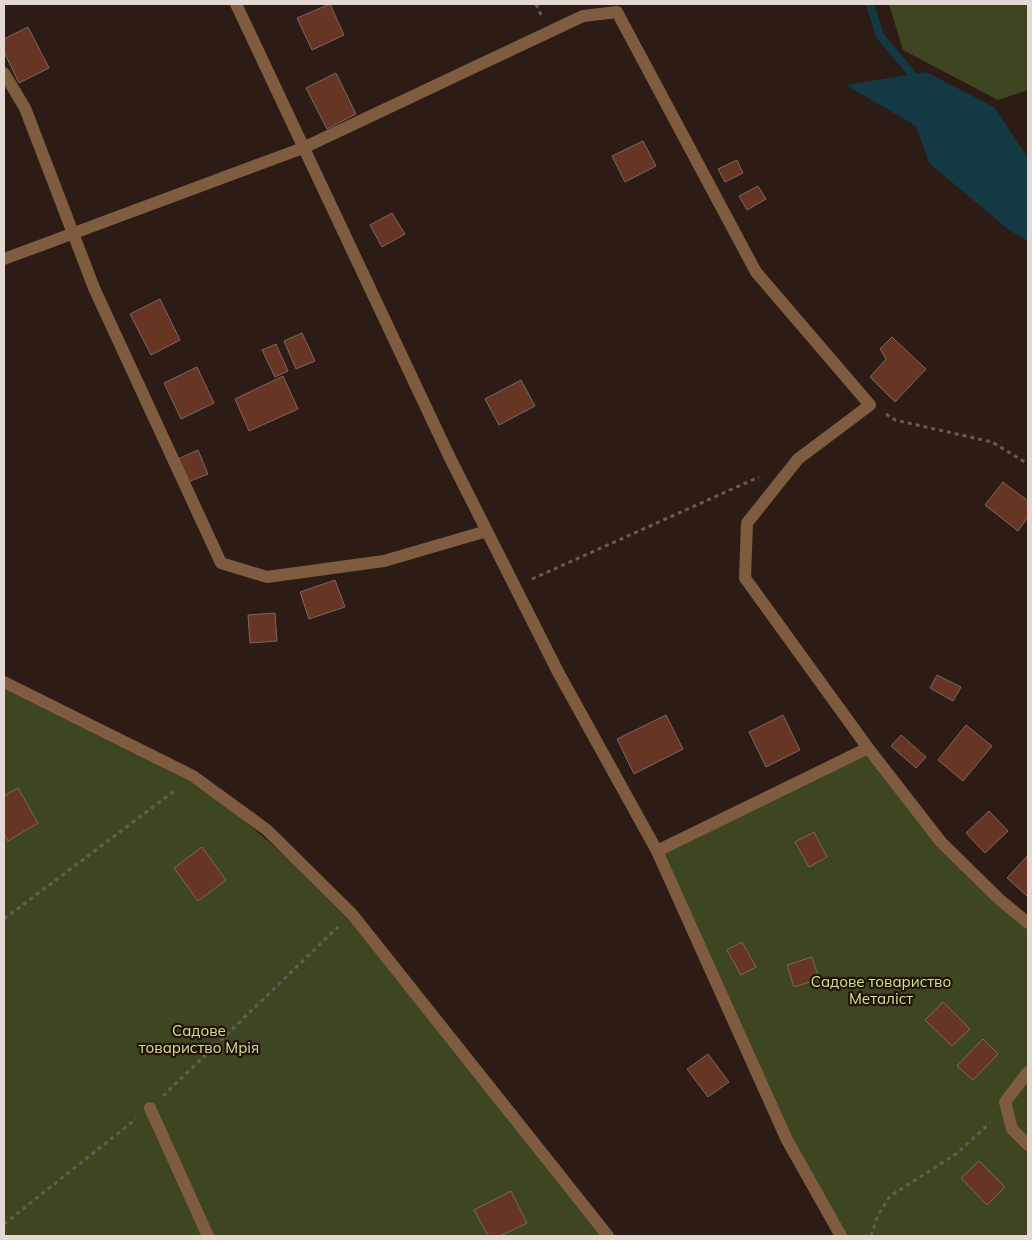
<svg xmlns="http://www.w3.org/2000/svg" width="1032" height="1240" viewBox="0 0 1032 1240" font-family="Mulish,sans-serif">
  <rect width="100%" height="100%" fill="#2d1c16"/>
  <path fill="#3e4621" d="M889,4H1028V90L998,100L903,50Z
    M4,682L193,776L352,914L608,1236H4Z
    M868,748L941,842L1028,923V1236H841L831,1221L657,851Z"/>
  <path fill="#133a44" d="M926,72L994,107L1028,158V241L1008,229L929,163L916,126L846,85Z"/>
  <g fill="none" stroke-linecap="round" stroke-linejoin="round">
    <path stroke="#133a44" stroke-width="8" d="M870,4L880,36L918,81"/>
  </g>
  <path fill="#673523" stroke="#7d6760" d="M330,4L344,35L312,50L297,18Z
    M28,27L49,68L19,83L4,52V39Z
    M336,73L356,114L327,129L306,88Z
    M643,141L656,166L625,182L612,156Z
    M737,160L743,173L725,182L718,169Z
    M758,186L766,199L747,210L739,196Z
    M392,213L405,234L382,247L370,225Z
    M160,299L180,340L151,355L130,314Z
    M302,333L315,361L296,369L284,341Z
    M892,337L926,369L895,402L870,377L886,359L880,349Z
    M276,344L288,371L275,377L262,350Z
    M197,367L214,403L181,419L164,383Z
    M283,376L298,409L249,431L235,399Z
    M521,380L535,406L499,425L485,399Z
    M198,450L208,474L188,482L178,459Z
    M1003,482L1028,501V517L1018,531L985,505Z
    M335,580L345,607L309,619L300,592Z
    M275,613L277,641L250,643L248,615Z
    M937,675L961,687L953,701L930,688Z
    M666,715L683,749L634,774L617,739Z
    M783,715L800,750L766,767L749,732Z
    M966,725L992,746L963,781L938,760Z
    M901,735L926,757L916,768L891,746Z
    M18,788L38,823L8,841L4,834V796Z
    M989,811L1008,831L985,853L966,833Z
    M814,832L827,857L809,867L795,842Z
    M202,847L226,880L198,901L174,868Z
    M1028,855V897L1007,878Z
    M742,942L756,967L741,975L727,950Z
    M812,957L819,979L794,987L787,965Z
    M943,1002L970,1029L952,1046L925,1020Z
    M983,1039L998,1054L973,1080L957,1066Z
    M708,1054L729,1082L708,1097L687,1069Z
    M979,1161L1005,1187L987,1205L961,1178Z
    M511,1191L527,1223L500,1236H488L474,1210Z"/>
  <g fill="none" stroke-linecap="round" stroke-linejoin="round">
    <path stroke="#695a54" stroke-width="3" stroke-dasharray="4 4" stroke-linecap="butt" d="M536,4L541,15
      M886,414L895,420L992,442L1028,464
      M532,579L759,477
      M4,919L177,789
      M163,1096L339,926
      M4,1224L136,1119
      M871,1236L878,1215L890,1196L956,1154L990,1123"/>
    <path stroke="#7f5c40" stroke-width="12" d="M236,4L449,456L558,672L657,851L787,1140L841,1236
      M4,73L25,108L94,288L221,563L267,577L384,561L487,531
      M4,259L303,148L583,16L617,12L756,272L870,405L798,459L747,523L745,578L868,748L941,842L999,899L1028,923
      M4,682L193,776L267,830L352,914L608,1236
      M657,851L868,748
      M1028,1072L1005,1102L1012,1129L1028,1145
      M150,1108L208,1236"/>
  </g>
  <g text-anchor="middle" stroke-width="4.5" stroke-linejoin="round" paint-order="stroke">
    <g font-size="15" fill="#cfe28f" stroke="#23130d">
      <text x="881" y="987">Садове товариство<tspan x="881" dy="17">Металіст</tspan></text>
      <text x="199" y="1036">Садове<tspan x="199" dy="17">товариство Мрія</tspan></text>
    </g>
  </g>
  <rect width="1032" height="1240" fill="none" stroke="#e4d8d3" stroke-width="10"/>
</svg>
